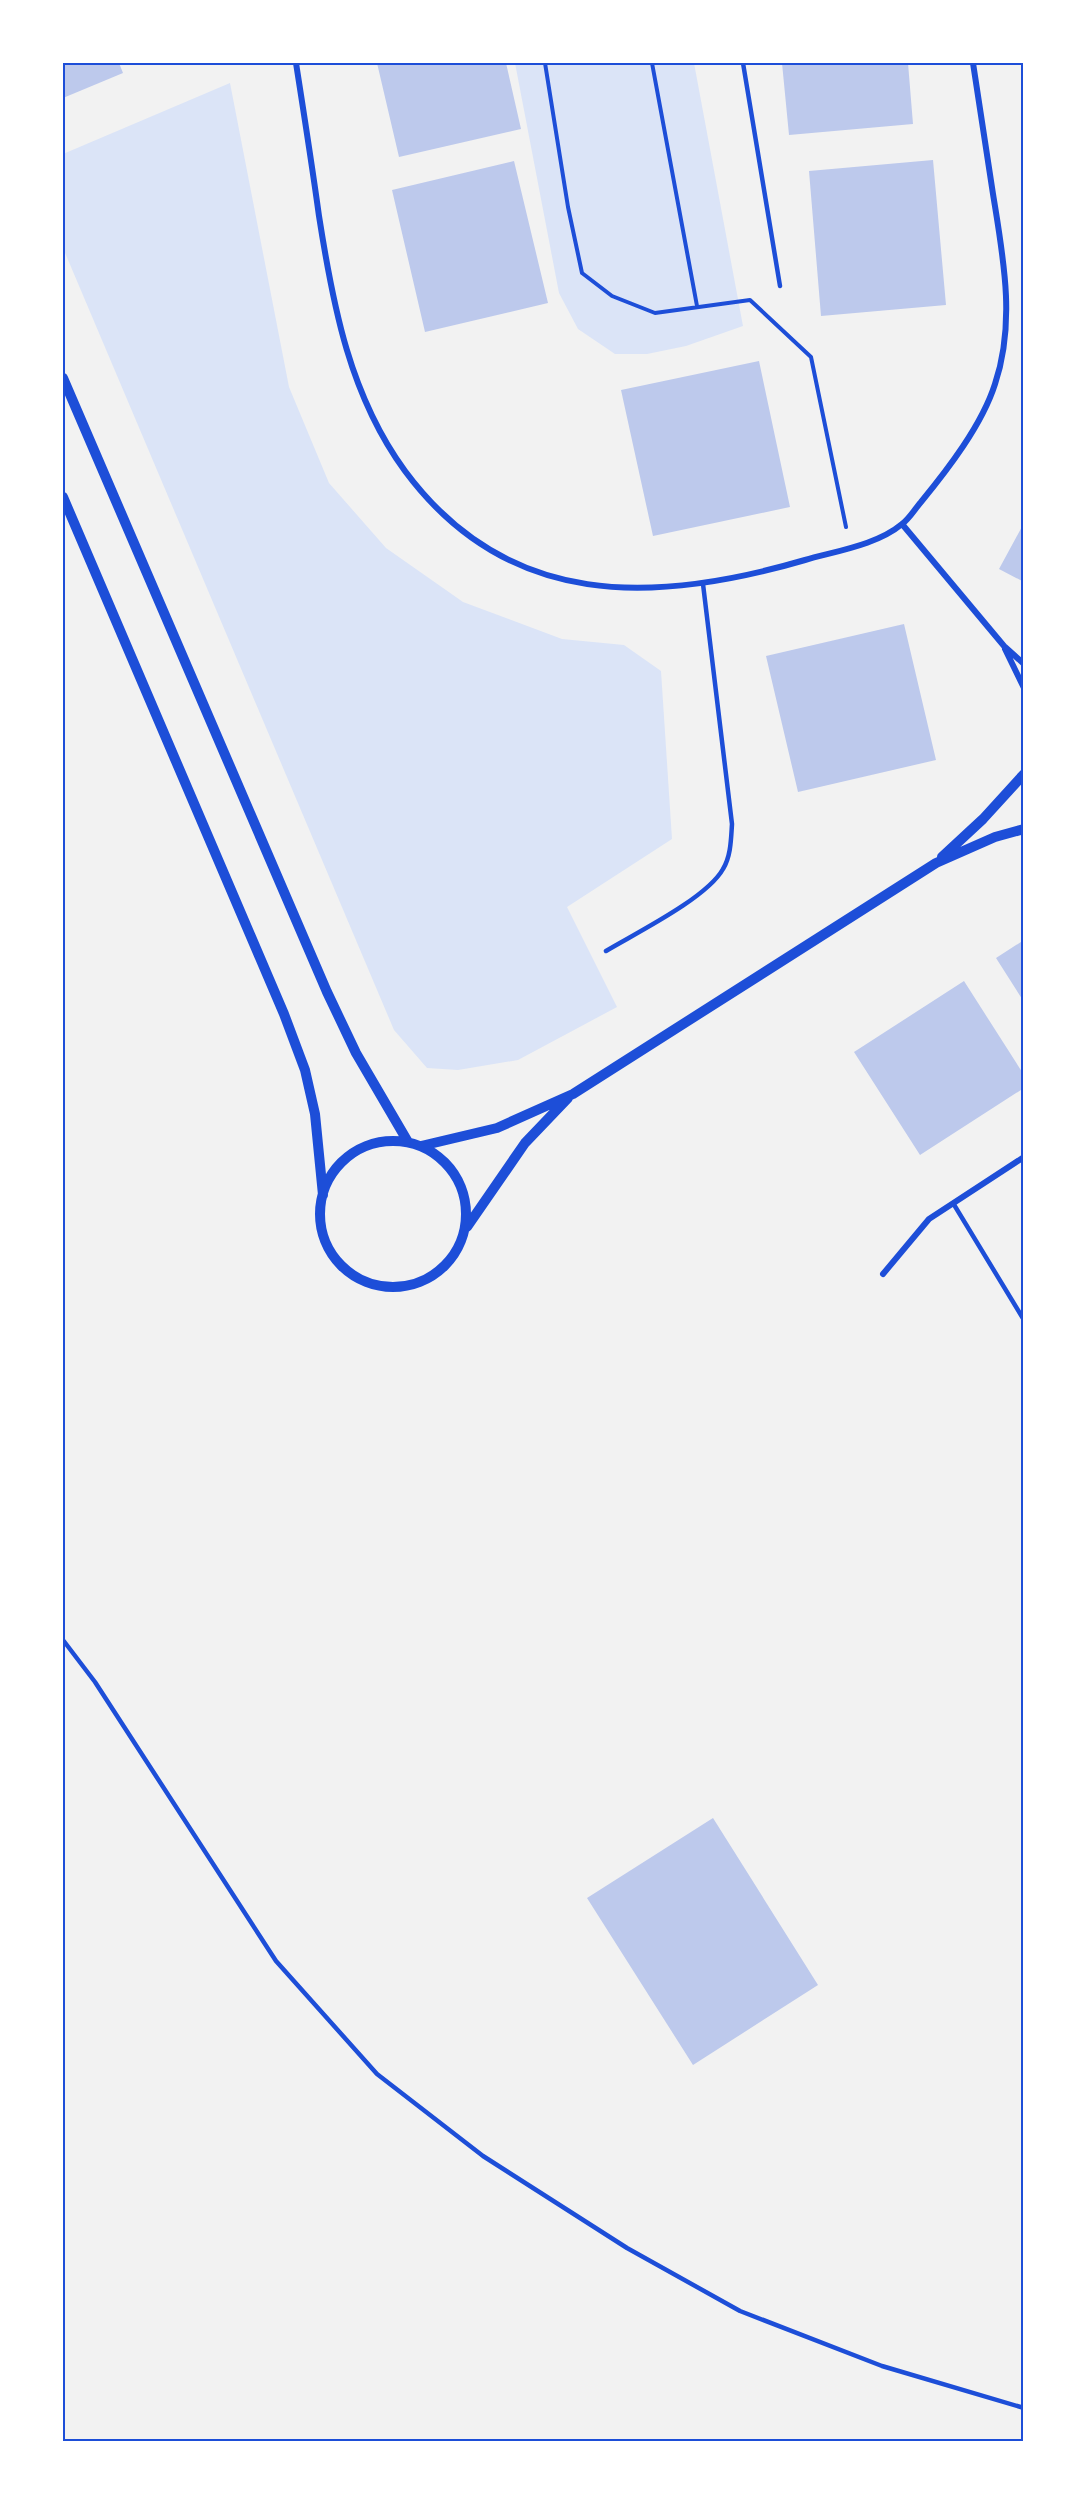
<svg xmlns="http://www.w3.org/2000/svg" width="1087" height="2505" viewBox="0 0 1087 2505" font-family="Commissioner,sans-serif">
  <rect width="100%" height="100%" fill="#f2f2f2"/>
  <path fill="#dbe4f7" d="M515,63H694L743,326L686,346L647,354H615L578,329L559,293Z
    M230,83L289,387L329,483L386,548L463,602L562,639L624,645L661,671L672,839L567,907L617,1007L518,1060L458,1070L427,1068L394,1030L63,248V154Z"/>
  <path fill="#bdc9ec" d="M63,63H119L123,73L63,98Z
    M377,63H506L521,129L399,157Z
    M782,63H908L913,124L789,135Z
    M933,160L946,305L821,316L809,171Z
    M514,161L548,303L425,332L392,190Z
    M759,361L790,507L653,536L621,390Z
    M1024,523V582L999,569Z
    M904,624L936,760L798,792L766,656Z
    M1024,940V1002L996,958Z
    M964,981L1024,1075V1088L920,1155L854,1052Z
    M713,1818L818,1985L693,2065L587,1898Z"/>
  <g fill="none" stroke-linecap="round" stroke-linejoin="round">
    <path stroke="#1d4ed8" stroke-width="4" d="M545,63L568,207L582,273L612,296L655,313L750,300L811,357L846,527
      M652,63L697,306"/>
    <path stroke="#1d4ed8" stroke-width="4.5" d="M743,63L780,286
      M606,951C636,933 707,898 723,869C731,856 731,839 732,824L703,584
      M953,1203L1024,1320
      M63,1640L95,1682L276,1961L377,2074L483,2156L627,2248L740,2311L882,2366L1024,2408"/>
    <path stroke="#1d4ed8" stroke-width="6" d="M296,63C304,114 312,165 319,216C333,306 350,396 405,471C508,610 655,604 805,560C836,551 877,545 902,524C909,519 915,509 921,502C948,469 982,425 995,384C1016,322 1003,256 993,194C986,150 980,107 973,63
      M902,524L1004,646L1024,664
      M1005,649L1024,688
      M883,1274L929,1219L1024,1157"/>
    <path stroke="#1d4ed8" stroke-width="10" d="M63,378L327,992L356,1053L408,1142
      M63,497L284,1014L305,1070L315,1114L323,1195
      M942,857L983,819L1024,774
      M320 1214a73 73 0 1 1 146 0a73 73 0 1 1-146 0Z
      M421,1146L497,1128L573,1094L936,863L995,837L1024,829
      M467,1227L525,1143L568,1098"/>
  </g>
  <rect width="1087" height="2505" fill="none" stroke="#ffffff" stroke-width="129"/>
  <rect x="64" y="64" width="958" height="2376" fill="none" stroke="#1d4ed8" stroke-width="2"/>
</svg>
